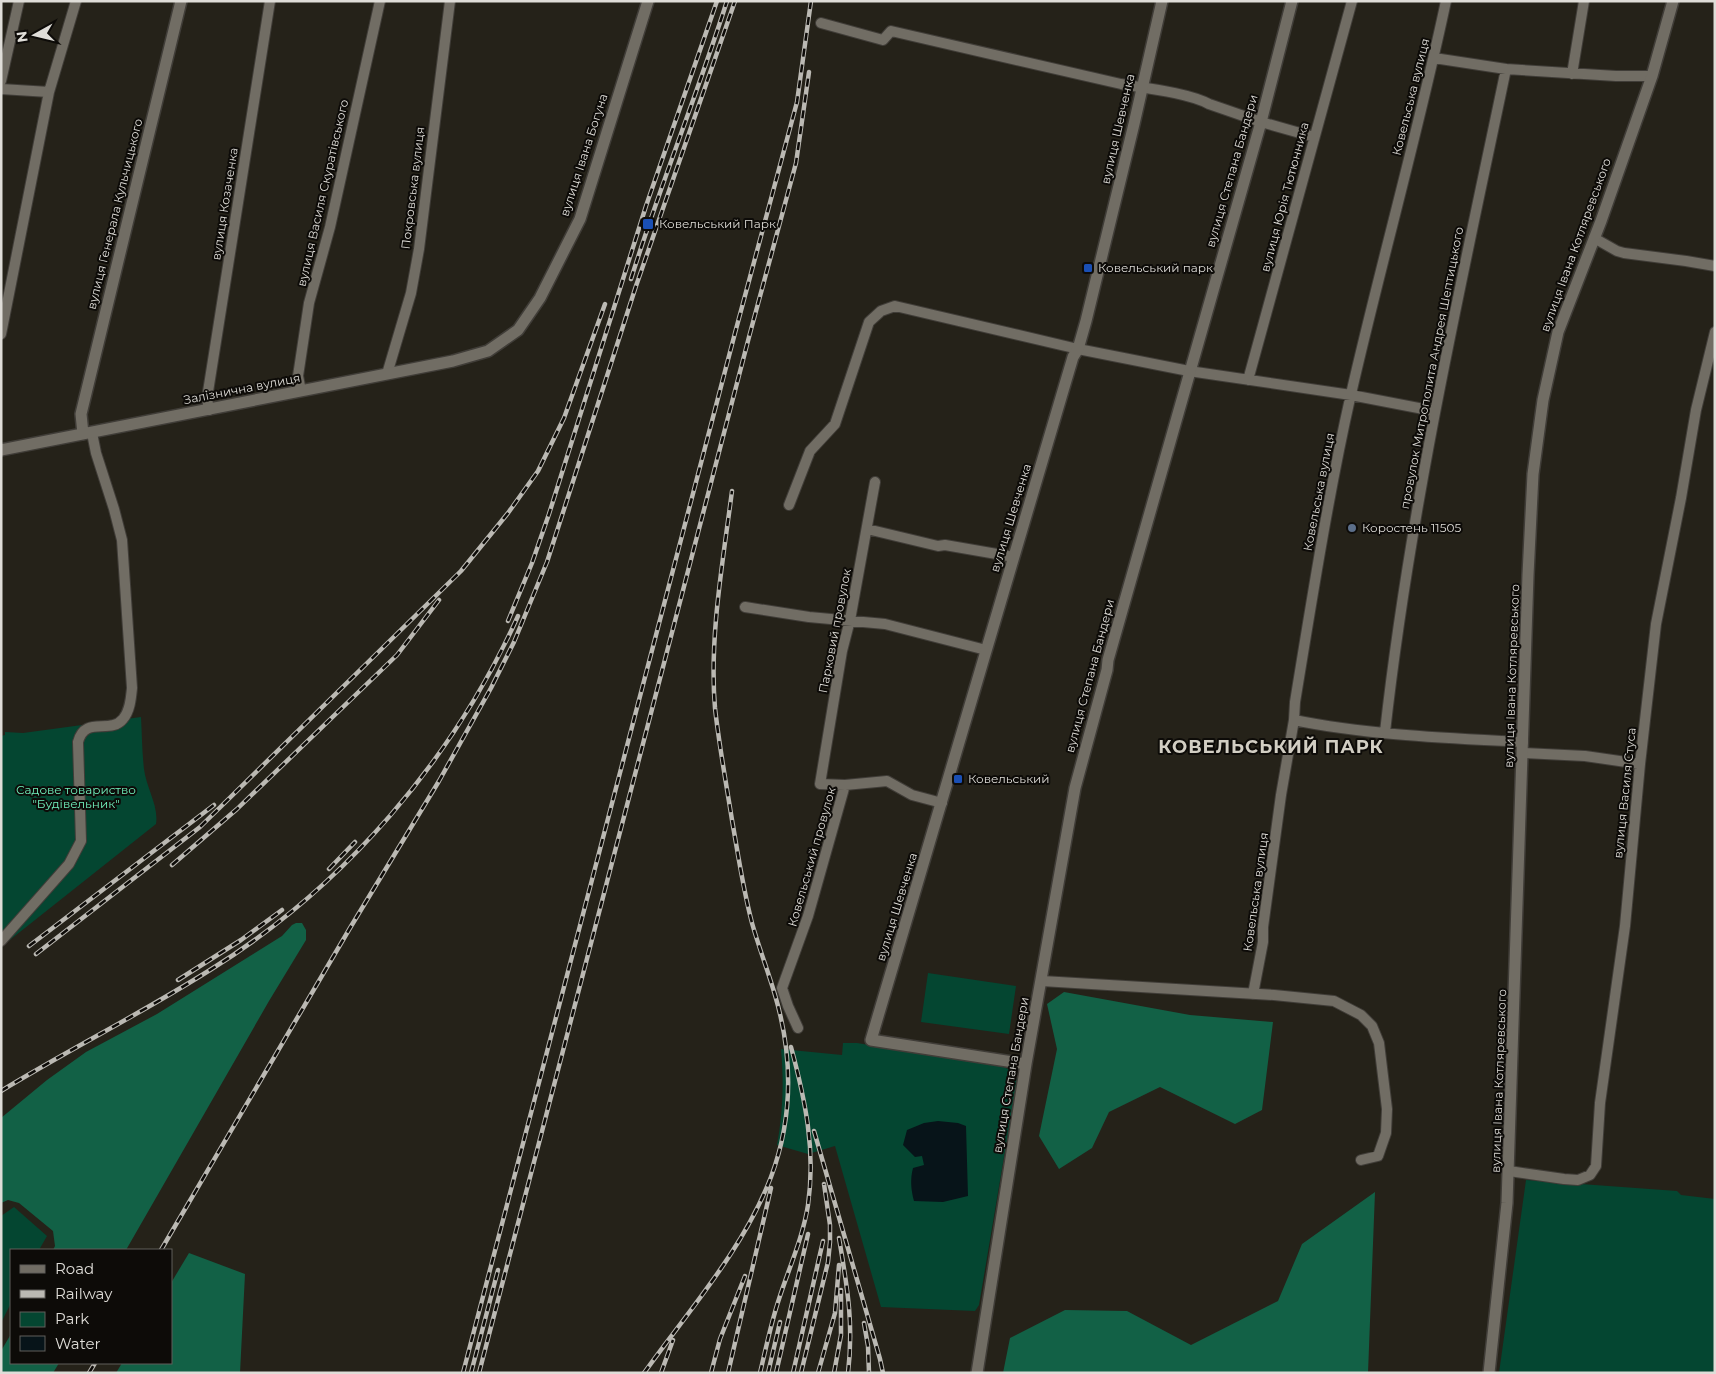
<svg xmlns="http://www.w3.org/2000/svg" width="1716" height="1374" viewBox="0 0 1716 1374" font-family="Montserrat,sans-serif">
  <rect width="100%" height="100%" fill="#252219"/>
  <path fill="#044631" d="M141,717C142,734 142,752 144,769C146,787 159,806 156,824L1,947V736L5,735V732L23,733Z
    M928,973L1016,986L1009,1034L921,1022Z
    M843,1043H857L986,1064C998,1066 1013,1066 1017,1080L979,1305L975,1311L881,1307L835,1146L808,1154L777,1145C783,1113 784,1082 781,1049L842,1055Z
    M1526,1180L1677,1191L1681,1195L1715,1199V1373H1499Z
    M14,1207L47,1236L39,1250H11V1303L1,1323V1216Z"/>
  <path fill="#126146" d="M296,923H302L306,930V940L269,1001L126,1250H53L55,1246L53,1231L19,1203L8,1200L1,1203V1118L47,1080L86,1052L157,1014L282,936L292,925Z
    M1064,992L1190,1015L1273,1022L1262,1110L1235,1124L1160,1087L1109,1112L1092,1148L1059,1169L1039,1136L1057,1049L1047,1004Z
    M1375,1192L1368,1373H1003L1010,1338L1065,1310L1127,1311L1191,1345L1278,1301L1302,1244Z
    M189,1253L245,1274L240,1373H116L122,1363H171V1283Z
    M11,1334V1363H59L53,1373H1V1351Z"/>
  <path fill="#071419" d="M938,1121L958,1123L966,1126L968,1196L943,1202L914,1201C911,1190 910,1179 913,1168L924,1165L922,1156L915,1157L903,1145L907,1130L924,1123Z"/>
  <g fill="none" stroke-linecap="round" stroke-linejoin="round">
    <defs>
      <path id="minor" d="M821,23L883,40L891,31L1121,84C1145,88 1189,93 1209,104L1261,122L1314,137
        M1434,58L1506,69L1616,76H1652
        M1572,74L1584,1
        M1,81L19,1
        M1,89L49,92
        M1594,238L1617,251L1624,253L1686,261L1715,266
        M1,334L49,92L76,1
        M387,374L411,293L419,249L450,1
        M1248,380L1352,1
        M301,391L298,376L309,303L330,227L380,1
        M209,410L207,398L270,1
        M875,482L850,620L842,651L820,784L845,785L887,781L912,795L942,803
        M789,505L810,451L835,424L869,322L881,311L895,306L1078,349L1189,371L1351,395L1434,411
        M867,529L938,546L945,545L1014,557
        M745,607L809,617L885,624L986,650
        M1294,720C1367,735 1448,738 1523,742
        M1385,732C1410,508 1460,289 1506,69
        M1523,753L1585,756L1640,764
        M1,941L69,864L81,841L78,742C85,715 110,735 123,719C130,711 131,698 132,688L122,540L114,509L96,453L92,433
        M1042,981L1274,995L1334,1001L1361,1015L1372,1026L1379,1043L1387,1109L1386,1133L1378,1156L1361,1160
        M1253,994L1263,942V927L1281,795L1294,720L1295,702C1312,599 1328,496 1351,394C1381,263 1418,133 1446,1
        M798,1028L788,1006L782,988L808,916L845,785
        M1509,1171L1564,1179L1578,1180L1590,1175L1596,1166L1600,1103L1625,926L1640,764L1656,624L1681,498L1696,410L1715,332"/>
      <path id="tertiary" d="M83,434L81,414L181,1
        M1,450L453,361L488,351L518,330L540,298L580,219L648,1
        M1026,1064L871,1040L1073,357L1078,349L1086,321L1134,124L1162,1
        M977,1373L1026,1064L1075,788L1107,670L1108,660L1261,122L1292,1
        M1489,1373L1507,1203L1528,575L1533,474L1543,400L1558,332L1601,221L1652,76L1673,1"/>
    </defs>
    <use href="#minor" stroke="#403d38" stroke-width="12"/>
    <use href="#tertiary" stroke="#403d38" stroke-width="14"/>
    <use href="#minor" stroke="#716d64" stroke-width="10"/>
    <use href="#tertiary" stroke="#716d64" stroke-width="11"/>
    <defs>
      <path id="rail" d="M631,279C660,186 697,95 727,1
        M508,621L532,563L549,514L646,206L717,1
        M172,865L237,809L397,655L439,600
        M329,869L355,842
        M29,946L214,805
        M36,954L200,827L461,571L508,513L538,471L564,418L605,304
        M178,980L241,940L282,910
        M1,1091C70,1049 142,1013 210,970C344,887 453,760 518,616
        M814,1131L880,1359L883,1373
        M839,1238C847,1286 854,1323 848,1373
        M161,1250L350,928L439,781L491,688L514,642L547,562L636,286L735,1
        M864,1323L868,1346L869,1373
        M89,1373L95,1363
        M463,1373L735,333L797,102L811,1
        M471,1373L498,1270
        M479,1373L749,337L796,163L809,72
        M644,1373C689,1310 743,1250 771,1177C793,1118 793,1056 775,995C768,971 759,948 752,923C743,889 738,854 732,820C726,782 719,745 715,708C709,638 723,561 732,491
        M661,1373L673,1340
        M711,1373L720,1339L745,1276
        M728,1373L771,1188
        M760,1373C766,1348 771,1323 779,1299C789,1268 803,1237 808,1205C816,1150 805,1099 791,1047
        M768,1373L780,1322
        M776,1373L808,1234
        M793,1373L823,1241
        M801,1373L828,1262L830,1242V1225L824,1184
        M818,1373L835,1313L839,1265
        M834,1373L841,1335V1290"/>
    </defs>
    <use href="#rail" stroke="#bbb9b3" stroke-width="4.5"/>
    <use href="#rail" stroke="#0d0b08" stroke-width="2.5" stroke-dasharray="8" stroke-linecap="butt"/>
  </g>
  <g fill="#1a4fb4" stroke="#0d0b08" stroke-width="2">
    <rect x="642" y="218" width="12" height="12" rx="2.5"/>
    <rect x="1083" y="263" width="10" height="10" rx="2.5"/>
    <rect x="953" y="774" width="10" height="10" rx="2.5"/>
  </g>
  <circle fill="#5c6f8a" stroke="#0d0b08" stroke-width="2" cx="1352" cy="528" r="5"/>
  <g text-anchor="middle" stroke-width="4" stroke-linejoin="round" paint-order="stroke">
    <g font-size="12" fill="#dfddd8" stroke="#0d0b08">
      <text transform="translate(1411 97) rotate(-76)" y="4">Ковельська вулиця</text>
      <text transform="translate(1118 129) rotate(-77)" y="4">вулиця Шевченка</text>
      <text transform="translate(584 155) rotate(-72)" y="4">вулиця Івана Богуна</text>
      <text transform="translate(1232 171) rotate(-74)" y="4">вулиця Степана Бандери</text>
      <text transform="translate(413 188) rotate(-83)" y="4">Покровська вулиця</text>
      <text transform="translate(323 193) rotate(-77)" y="4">вулиця Василя Скуратівського</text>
      <text transform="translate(1285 197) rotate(-75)" y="4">вулиця Юрія Тютюнника</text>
      <text transform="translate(225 204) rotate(-81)" y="4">вулиця Козаченка</text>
      <text transform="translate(115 214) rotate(-76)" y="4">вулиця Генерала Кульчицького</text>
      <text transform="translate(1576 245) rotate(-70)" y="4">вулиця Івана Котляревського</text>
      <text transform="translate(1432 368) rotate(-79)" y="4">провулок Митрополита Андрея Шептицького</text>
      <text transform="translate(242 389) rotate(-11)" y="4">Залізнична вулиця</text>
      <text transform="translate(1319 492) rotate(-79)" y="4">Ковельська вулиця</text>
      <text transform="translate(1011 518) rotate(-73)" y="4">вулиця Шевченка</text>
      <text transform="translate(835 631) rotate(-79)" y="4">Парковий провулок</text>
      <text transform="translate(1090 676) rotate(-75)" y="4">вулиця Степана Бандери</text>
      <text transform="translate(1512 676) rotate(-88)" y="4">вулиця Івана Котляревського</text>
      <text transform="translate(1625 793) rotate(-84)" y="4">вулиця Василя Стуса</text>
      <text transform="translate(812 857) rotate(-74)" y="4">Ковельський провулок</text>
      <text transform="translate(1256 892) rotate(-82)" y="4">Ковельська вулиця</text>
      <text transform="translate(897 907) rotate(-73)" y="4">вулиця Шевченка</text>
      <text transform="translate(1011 1075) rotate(-80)" y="4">вулиця Степана Бандери</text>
      <text transform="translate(1499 1081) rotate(-88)" y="4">вулиця Івана Котляревського</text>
    </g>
    <g font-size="12" fill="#dfddd8" stroke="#0d0b08" text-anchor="start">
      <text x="659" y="228">Ковельський Парк</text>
      <text x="1098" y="272">Ковельський парк</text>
      <text x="1362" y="532">Коростень 11505</text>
      <text x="968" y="783">Ковельський</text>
    </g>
    <g font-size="12" fill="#72f3bf" stroke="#0d0b08">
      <text x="76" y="794">Садове товариство<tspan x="76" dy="14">"Будівельник"</tspan></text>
    </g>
    <g font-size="18" font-weight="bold" letter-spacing="1" fill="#d2cec3" stroke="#0d0b08">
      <text x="1271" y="753">КОВЕЛЬСЬКИЙ ПАРК</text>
    </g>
  </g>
  <rect width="1716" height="1374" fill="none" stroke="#dfddd8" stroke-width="5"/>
  <rect x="10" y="1249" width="162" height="115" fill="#0d0b08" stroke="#615f5b"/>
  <rect x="20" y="1265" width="25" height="8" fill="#716d64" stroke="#615f5b"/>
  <text x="55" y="1274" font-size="15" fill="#dfddd8">Road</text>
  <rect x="20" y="1290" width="25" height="8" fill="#bbb9b3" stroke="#615f5b"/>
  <text x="55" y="1299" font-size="15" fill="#dfddd8">Railway</text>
  <rect x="20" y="1312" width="25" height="15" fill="#044631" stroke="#615f5b"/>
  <text x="55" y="1324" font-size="15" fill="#dfddd8">Park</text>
  <rect x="20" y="1336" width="25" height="15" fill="#071419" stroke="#615f5b"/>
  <text x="55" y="1349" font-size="15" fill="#dfddd8">Water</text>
  <g transform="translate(35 35) rotate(262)" stroke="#0d0b08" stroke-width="4" paint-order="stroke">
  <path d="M0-4L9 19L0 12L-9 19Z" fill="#dfddd8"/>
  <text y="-8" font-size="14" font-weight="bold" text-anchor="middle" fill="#dfddd8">N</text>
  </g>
</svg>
